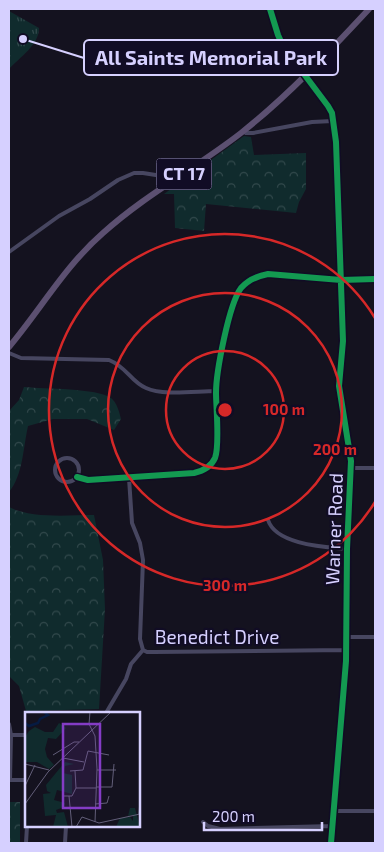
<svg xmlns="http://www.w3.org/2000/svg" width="384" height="852" viewBox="0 0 384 852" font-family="'Exo 2',sans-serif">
  <defs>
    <pattern id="grass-tufts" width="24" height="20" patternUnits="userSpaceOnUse" patternTransform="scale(1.25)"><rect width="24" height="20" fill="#102b2d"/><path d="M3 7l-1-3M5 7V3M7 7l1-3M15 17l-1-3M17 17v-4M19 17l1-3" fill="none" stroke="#32494c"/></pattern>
    <pattern id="forest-crowns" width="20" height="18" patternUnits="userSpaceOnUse" patternTransform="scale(1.25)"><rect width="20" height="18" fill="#102b2d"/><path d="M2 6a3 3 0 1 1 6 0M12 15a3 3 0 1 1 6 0" fill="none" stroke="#32494c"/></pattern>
  </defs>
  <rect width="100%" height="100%" fill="#14121f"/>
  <path fill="url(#grass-tufts)" d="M9,11L39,28C39,45 20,57 9,69Z"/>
  <path fill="url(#forest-crowns)" d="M244,136L251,137L254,155L306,153V189L299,202L296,213L206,204L204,231L175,228L174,194H164Z
    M24,387C44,389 97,388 111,398C117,403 119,411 121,419L114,430L87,419H53L28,426C23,448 23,475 9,492V411L19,400Z
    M9,507C32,519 69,515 94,515L103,560L105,609L99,709L26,711L19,686L9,676Z
    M9,802H20V843H9Z"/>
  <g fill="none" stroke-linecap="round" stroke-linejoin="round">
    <path stroke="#474660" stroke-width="4" d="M305,76L332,113L336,142L343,341L339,386L351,461L347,549L346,661L331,843
      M243,131L246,133H253L312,122L333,121
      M9,252L59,216L90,199L118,180L134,173H143L162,176L170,183
      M9,353L21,358L109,360C127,367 131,382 146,388C163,396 196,391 216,391
      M55 470a12 12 0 1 1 24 0a12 12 0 1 1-24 0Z
      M351,468H375
      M77,477L88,480L194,473C203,471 211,467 215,458C220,446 216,407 216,393C216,372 229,304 241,288C248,280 257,276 268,274L341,280L375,279
      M129,478L132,523L140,543L143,560L140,639L143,650L147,652H154L346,650
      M268,520C276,545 326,547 347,549
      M346,637H375
      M106,713L126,679L131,664L143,650
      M9,724L11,735L10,780H9
      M11,735H26
      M10,780H26
      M334,811H375
      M203,822L208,826L220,829L332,826
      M26,843L27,826
      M65,843L66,826"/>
    <path stroke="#555373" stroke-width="5.5" d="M270,9C275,35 289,56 305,76"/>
    <path stroke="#5c5071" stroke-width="6" d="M9,347C41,309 65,266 103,233C145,195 196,168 241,133C288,96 329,52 369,9"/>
    <defs>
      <path id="cycleway" d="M270,9L278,35L283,46L328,106L332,113L336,142L343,341L339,386L351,461L347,549L346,661L331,843
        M77,477L88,480L194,473C203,471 211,467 215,458C220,446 216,407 216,393C216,372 229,304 241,288C248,280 257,276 268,274L341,280L375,279"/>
    </defs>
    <use href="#cycleway" stroke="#110c25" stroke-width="9"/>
    <use href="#cycleway" stroke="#139951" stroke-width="6"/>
  </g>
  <g fill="none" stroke="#d62828" stroke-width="2.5">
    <circle cx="225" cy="410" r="59"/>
    <circle cx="225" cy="410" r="117"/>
    <path d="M375 502A176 176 0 1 1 375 318"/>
  </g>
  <g text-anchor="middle" stroke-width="4.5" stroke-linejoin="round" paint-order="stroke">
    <rect fill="#110c25" stroke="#9b95be" stroke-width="1" x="156.5" y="158.5" width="55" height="31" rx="4"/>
    <g font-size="18" font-weight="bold" fill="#d6d0ff">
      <text x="184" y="180">CT 17</text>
    </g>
    <g font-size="19" fill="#d6d0ff" stroke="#110c25">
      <text transform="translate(334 529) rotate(-88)" y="7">Warner Road</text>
      <text x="217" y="644">Benedict Drive</text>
    </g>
  </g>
  <g transform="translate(25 712)">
    <rect width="115" height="115" fill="#14121f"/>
    <path d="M34,11L41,16L31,27L23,26L20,37L22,45L29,53L24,57L12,50H0V25L4,19L10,15L20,20H28ZM105,96H110L115,115H91L95,106L105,105L108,109V103L103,104Z" fill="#102b2d"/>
    <path d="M40,50L49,52L40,54L38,61L47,63V82L32,78L29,88L40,91L39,95L31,98L32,101L39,100L43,115H28L31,103L20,104L18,82L26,81L22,79L21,73Z" fill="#102b2d"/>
    <path fill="none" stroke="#061b42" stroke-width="2.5" d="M0,11L4,14L13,11L15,7L23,3L19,0"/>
    <path fill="none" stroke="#625e79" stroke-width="1" d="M65,0L64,12L70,24L72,57L70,110M28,43L49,30H54M38,46L59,50M0,52L24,58M72,58H91M45,59L58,58L63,39L84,43M50,59L51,76H71M0,74L10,53M71,75H87L89,52M39,84H47L51,76M44,84L47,115M0,92L23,60L86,0M70,92L82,91L84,84M114,102L115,87M51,115L57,105L74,111L115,102"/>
    <path fill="#843cc5" fill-opacity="0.15" stroke="#843cc5" stroke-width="2.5" d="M38,12H75V96H38Z"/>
    <rect width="115" height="115" fill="none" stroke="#d6d0ff" stroke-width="2.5"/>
  </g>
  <circle cx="225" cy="410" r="8" fill="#d62828" stroke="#110c25" stroke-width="2.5"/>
  <g font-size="15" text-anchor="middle" font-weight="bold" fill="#d62828" stroke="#110c25" stroke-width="4.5" stroke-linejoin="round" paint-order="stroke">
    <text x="284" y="415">100 m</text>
    <text x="335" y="455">200 m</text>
    <text x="225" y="591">300 m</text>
  </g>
  <path fill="none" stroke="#d6d0ff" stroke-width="2" d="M23 39L84 58"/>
  <circle fill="#d6d0ff" stroke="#110c25" stroke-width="2" cx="23" cy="39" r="5"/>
  <rect fill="#110c25" stroke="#d6d0ff" stroke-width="2" x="84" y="40" width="254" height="35" rx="5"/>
  <g font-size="20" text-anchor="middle" font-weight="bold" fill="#d6d0ff">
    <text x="211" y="65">All Saints Memorial Park</text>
  </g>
  <rect width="384" height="852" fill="none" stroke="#d6d0ff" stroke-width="20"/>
  <path d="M204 822v8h118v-8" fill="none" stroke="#d6d0ff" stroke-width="2.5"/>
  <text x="212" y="822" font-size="15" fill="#d6d0ff" stroke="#110c25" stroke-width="4" paint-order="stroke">200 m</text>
</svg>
